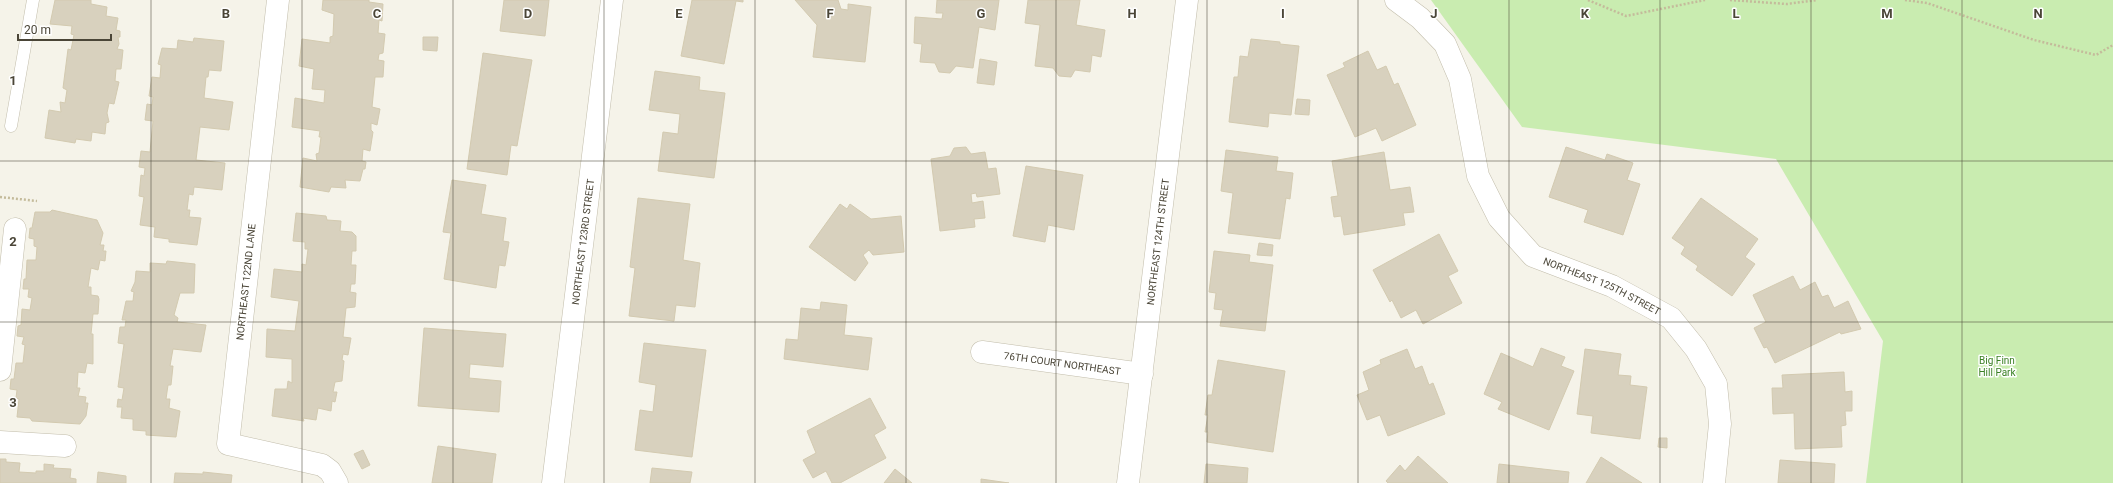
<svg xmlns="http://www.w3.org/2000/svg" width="2113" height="483" font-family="Roboto,sans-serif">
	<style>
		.green { fill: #c9ecb0 }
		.building { fill: #d8d1be; stroke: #d3cab0 }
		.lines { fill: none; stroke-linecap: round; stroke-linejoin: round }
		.lane-casing { stroke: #c2bdab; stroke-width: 13 }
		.street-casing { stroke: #c2bdab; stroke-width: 23 }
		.path { stroke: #c4bb9b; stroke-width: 2.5; stroke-dasharray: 2 2; stroke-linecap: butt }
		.lane { stroke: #fff; stroke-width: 12 }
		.street { stroke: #fff; stroke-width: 22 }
		.grid { fill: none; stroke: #4a4537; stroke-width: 1; stroke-opacity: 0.55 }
		.labels { text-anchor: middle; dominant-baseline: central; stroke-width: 3; stroke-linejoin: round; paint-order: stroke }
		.street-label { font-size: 10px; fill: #4a4537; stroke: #fff }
		.park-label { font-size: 10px; fill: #3b8025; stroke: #fff }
		.grid-label { font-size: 13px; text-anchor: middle; font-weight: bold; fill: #4a4537; stroke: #fff; stroke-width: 3; stroke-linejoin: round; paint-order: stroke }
	</style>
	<rect width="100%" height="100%" fill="#f5f3e9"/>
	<path class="green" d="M 1431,0 L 2113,0 L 2113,483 L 1866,483 L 1883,341 L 1776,159 L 1522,127 Z"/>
	<path class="building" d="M 55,0 L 91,0 L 91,4 L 107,7 L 106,16 L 118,18 L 116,30 L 120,31 L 120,37 L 118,37 L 119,44 L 117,49 L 123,50 L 121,69 L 116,69 L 115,81 L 119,82 L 114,104 L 109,103 L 107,113 L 109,122 L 106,123 L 105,134 L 92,132 L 91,141 L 76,139 L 75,143 L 45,138 L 49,110 L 61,112 L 60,102 L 65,103 L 67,90 L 63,88 L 68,49 L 71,50 L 74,35 L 71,34 L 72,26 L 50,24 Z
		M 323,0 L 369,0 L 369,2 L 383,4 L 382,21 L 379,20 L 378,33 L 385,34 L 383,53 L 379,54 L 378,60 L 384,61 L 383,77 L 375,77 L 372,107 L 380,109 L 377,125 L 371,123 L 371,130 L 373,132 L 370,151 L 363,149 L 362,161 L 366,162 L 365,169 L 363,169 L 360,181 L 345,180 L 346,188 L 331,187 L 329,192 L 300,187 L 303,158 L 317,161 L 316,154 L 319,153 L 321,137 L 319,137 L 320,131 L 292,127 L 295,98 L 324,103 L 325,90 L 312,89 L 314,69 L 299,66 L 302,39 L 330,43 L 330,37 L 333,36 L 334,14 L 322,10 Z
		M 504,0 L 549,0 L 545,36 L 500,31 Z
		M 692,0 L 743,0 L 743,2 L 736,1 L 724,64 L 681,56 Z
		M 795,0 L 838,0 L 841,9 L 848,10 L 848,4 L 871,7 L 865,62 L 813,57 L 817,25 Z
		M 937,0 L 999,0 L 995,30 L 979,27 L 973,68 L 956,66 L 950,73 L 939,72 L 935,63 L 920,62 L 922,44 L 914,43 L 915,17 L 942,19 L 943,13 L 936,13 Z
		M 1028,0 L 1080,0 L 1076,25 L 1105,30 L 1101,57 L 1092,55 L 1090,72 L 1075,70 L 1071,77 L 1059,76 L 1053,68 L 1035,66 L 1040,25 L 1025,23 Z
		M 423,37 L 438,37 L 437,51 L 423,50 Z
		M 194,38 L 224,41 L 221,71 L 209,70 L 208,77 L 206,77 L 204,98 L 233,102 L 229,130 L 200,127 L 196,160 L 225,163 L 222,190 L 194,187 L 193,195 L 189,194 L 187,210 L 190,210 L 189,217 L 201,218 L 197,245 L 169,242 L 169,239 L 154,237 L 155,227 L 140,225 L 144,197 L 139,196 L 141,175 L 144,176 L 145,168 L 139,167 L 141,151 L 150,152 L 153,121 L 145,120 L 147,104 L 152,105 L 153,97 L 149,96 L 152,77 L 160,78 L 161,65 L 158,64 L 162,48 L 177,49 L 178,40 L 193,42 Z
		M 1251,39 L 1280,42 L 1280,44 L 1299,46 L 1291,115 L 1269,113 L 1268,127 L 1229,122 L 1234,77 L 1238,77 L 1240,56 L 1248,57 Z
		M 1368,51 L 1377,70 L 1386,66 L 1394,85 L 1398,83 L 1416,125 L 1382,141 L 1376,128 L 1355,137 L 1327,75 L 1345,67 L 1343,63 Z
		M 483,53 L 532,60 L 517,146 L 511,145 L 507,175 L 467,169 Z
		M 980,59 L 997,62 L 994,85 L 977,83 Z
		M 655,71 L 700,77 L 699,90 L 725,93 L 714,178 L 658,171 L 663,132 L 678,134 L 680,114 L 649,110 Z
		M 1297,99 L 1310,100 L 1309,115 L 1295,114 Z
		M 966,147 L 971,154 L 985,152 L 988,169 L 996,168 L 1000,194 L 977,197 L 976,193 L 971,194 L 972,203 L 983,201 L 985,218 L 974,219 L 975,227 L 940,231 L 931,159 L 950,156 L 954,148 Z
		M 1566,147 L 1605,160 L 1607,154 L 1633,163 L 1627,180 L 1640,184 L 1623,235 L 1584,222 L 1588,210 L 1549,197 Z
		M 1226,150 L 1278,157 L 1276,171 L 1293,173 L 1290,199 L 1286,198 L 1280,239 L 1228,233 L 1233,193 L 1221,191 Z
		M 1384,152 L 1390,190 L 1410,187 L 1414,212 L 1403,213 L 1405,225 L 1344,235 L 1341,216 L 1334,217 L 1331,197 L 1338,196 L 1332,161 Z
		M 1026,166 L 1083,175 L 1074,230 L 1048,225 L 1045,242 L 1013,236 Z
		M 452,180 L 486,185 L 481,214 L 506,218 L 503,241 L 509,242 L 505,266 L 499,265 L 496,288 L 444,279 L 451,233 L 443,232 Z
		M 638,198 L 690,204 L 683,260 L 700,263 L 695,307 L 676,305 L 674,321 L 629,316 L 635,268 L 630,267 Z
		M 1701,198 L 1758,239 L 1745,257 L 1755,264 L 1732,296 L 1696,270 L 1698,266 L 1681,254 L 1685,247 L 1672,238 Z
		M 840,204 L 847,209 L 850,204 L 871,219 L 901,216 L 904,252 L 873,255 L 869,250 L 863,255 L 868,263 L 855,281 L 809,247 Z
		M 52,210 L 97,220 L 103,233 L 100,245 L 104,245 L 103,251 L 106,251 L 105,261 L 100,260 L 98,270 L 91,268 L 88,287 L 91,287 L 91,295 L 98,296 L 99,299 L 98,314 L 93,314 L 91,334 L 93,334 L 93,364 L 87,363 L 85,373 L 78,372 L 77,388 L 80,388 L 78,396 L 86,397 L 85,403 L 88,403 L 86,416 L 80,424 L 32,421 L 30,418 L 17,417 L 19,399 L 16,398 L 17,390 L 10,389 L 11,379 L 14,379 L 16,363 L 23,363 L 25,345 L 22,344 L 24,337 L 17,336 L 18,326 L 21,325 L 22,309 L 30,310 L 32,298 L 28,297 L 29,289 L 23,289 L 24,279 L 26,279 L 27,260 L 36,260 L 37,247 L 34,246 L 34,239 L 29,238 L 30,228 L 32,228 L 35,212 L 50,212 Z
		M 296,213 L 326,216 L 327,220 L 341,221 L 340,231 L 352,232 L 356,236 L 356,251 L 352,251 L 351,265 L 356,265 L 355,284 L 351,284 L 350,292 L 356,293 L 355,307 L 346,308 L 343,337 L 351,338 L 348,355 L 343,354 L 342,360 L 344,361 L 342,381 L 335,382 L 333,392 L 337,392 L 335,402 L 332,401 L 331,411 L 318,408 L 316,420 L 303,418 L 304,421 L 272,416 L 275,389 L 287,389 L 288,381 L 292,383 L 292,359 L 266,357 L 267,329 L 295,331 L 299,301 L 271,297 L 274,269 L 302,272 L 302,264 L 306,265 L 308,249 L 305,249 L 305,242 L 293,241 Z
		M 1439,234 L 1458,271 L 1448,276 L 1462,303 L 1423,324 L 1416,310 L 1401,318 L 1392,300 L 1390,302 L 1373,270 Z
		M 1259,243 L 1273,245 L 1272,256 L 1257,255 Z
		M 1214,251 L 1250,255 L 1249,262 L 1273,265 L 1265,331 L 1220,326 L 1223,310 L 1214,309 L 1216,293 L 1209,292 Z
		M 167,261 L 195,264 L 194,293 L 180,293 L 174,315 L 178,318 L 177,322 L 206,325 L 201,352 L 173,349 L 170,366 L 173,366 L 171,385 L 168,385 L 166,399 L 170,399 L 169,408 L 180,411 L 176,437 L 146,435 L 146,431 L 133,430 L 133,419 L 121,418 L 122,407 L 117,407 L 118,399 L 122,400 L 124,388 L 118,387 L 124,344 L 118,343 L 120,327 L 125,327 L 126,320 L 122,320 L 126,301 L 133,301 L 134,292 L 131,291 L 135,282 L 136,271 L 150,272 L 150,263 L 166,264 Z
		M 1793,276 L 1800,290 L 1815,282 L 1822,297 L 1828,295 L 1834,308 L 1848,301 L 1861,329 L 1841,334 L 1840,332 L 1775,363 L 1767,347 L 1764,348 L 1754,328 L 1766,322 L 1753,295 Z
		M 821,302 L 847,305 L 844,335 L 872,338 L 868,370 L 784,359 L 786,339 L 798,340 L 801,308 L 820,310 Z
		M 424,328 L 506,334 L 503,367 L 470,364 L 469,378 L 501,381 L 499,412 L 418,406 Z
		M 644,343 L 706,350 L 692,457 L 635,450 L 640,410 L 653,412 L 656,385 L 639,382 Z
		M 1541,348 L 1565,357 L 1561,366 L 1574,371 L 1549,430 L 1498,409 L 1502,402 L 1484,394 L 1501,353 L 1533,367 Z
		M 1407,349 L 1415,369 L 1422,366 L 1429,385 L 1433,383 L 1445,414 L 1388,436 L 1380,415 L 1367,420 L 1357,395 L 1369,390 L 1363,372 L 1381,364 L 1380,360 Z
		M 1585,349 L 1621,354 L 1618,375 L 1631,376 L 1630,385 L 1647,387 L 1640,439 L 1591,433 L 1593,416 L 1577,414 Z
		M 1218,360 L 1285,371 L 1273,452 L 1207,442 L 1208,432 L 1205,432 L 1208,415 L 1205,415 L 1208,395 L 1212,395 Z
		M 1844,372 L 1845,392 L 1852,391 L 1852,411 L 1845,411 L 1846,425 L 1841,426 L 1842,447 L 1795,449 L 1794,413 L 1773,414 L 1772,388 L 1783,388 L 1782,375 Z
		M 870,398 L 886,428 L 874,435 L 886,458 L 840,483 L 832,483 L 826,471 L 813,478 L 803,460 L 816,453 L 807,431 Z
		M 1659,438 L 1667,438 L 1667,448 L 1658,447 Z
		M 438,446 L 496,454 L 492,483 L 432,483 Z
		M 363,450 L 370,465 L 362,469 L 354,454 Z
		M 1418,456 L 1448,483 L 1388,483 L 1386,481 L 1400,465 L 1405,471 Z
		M 1601,457 L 1642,483 L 1586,483 Z
		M 0,459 L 6,459 L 6,462 L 20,463 L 19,472 L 36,473 L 36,471 L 44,471 L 44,464 L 54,465 L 53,468 L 71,469 L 70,478 L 76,479 L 76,483 L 0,483 Z
		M 1780,460 L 1835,464 L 1834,483 L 1778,483 Z
		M 1206,464 L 1248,468 L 1247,483 L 1204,483 Z
		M 1499,464 L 1569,472 L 1568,483 L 1497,483 Z
		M 652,468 L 692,472 L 690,483 L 650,483 Z
		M 895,469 L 912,483 L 884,483 Z
		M 98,472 L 126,476 L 126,483 L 97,483 Z
		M 203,472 L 232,475 L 231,483 L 174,483 L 175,473 L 203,474 Z
		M 981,479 L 1009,483 L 981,483 Z"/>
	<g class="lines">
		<defs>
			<path id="lane" d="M 11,126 L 33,0"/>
			<g id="street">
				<path d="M 278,0 L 228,444 L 322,465 L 330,471 L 337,483"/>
				<path id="s1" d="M 1396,0 L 1420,18 L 1445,44 L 1460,79 L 1478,176 L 1499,218 L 1533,256 L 1612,286 L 1671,318 L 1696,349 L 1716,384 L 1720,424 L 1714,483"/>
				<path id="s2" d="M 982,352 L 1142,374"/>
				<path d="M 0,370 L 15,229"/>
				<path d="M 0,442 L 65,446"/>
				<path id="s3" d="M 553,483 L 612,0"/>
				<path id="s4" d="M 1128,483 L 1187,0"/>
			</g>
		</defs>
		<use href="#lane" class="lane-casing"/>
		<use href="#street" class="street-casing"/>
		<path class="path" d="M 1588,0 L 1626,16 L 1705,0
			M 1730,0 L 1787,4 L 1817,0
			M 1905,0 L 1927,3 L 2034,40 L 2096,55 L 2113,45
			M 0,197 L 37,201"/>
		<use href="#lane" class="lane"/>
		<use href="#street" class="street"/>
	</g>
	<path class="grid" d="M 151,0 L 151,483M 302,0 L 302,483M 453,0 L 453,483M 604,0 L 604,483M 755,0 L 755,483M 906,0 L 906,483M 1056,0 L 1056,483M 1207,0 L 1207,483M 1358,0 L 1358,483M 1509,0 L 1509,483M 1660,0 L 1660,483M 1811,0 L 1811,483M 1962,0 L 1962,483M 0,161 L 2113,161M 0,322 L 2113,322"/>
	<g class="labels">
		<g class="street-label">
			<text stroke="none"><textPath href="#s3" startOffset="243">NORTHEAST 123RD STREET</textPath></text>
			<text stroke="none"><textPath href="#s4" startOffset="243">NORTHEAST 124TH STREET</textPath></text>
			<text transform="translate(246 282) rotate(-84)">NORTHEAST 122ND LANE</text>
			<text stroke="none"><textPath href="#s1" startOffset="376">NORTHEAST 125TH STREET</textPath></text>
			<text stroke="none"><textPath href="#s2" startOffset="81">76TH COURT NORTHEAST</textPath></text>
		</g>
		<g class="park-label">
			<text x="1997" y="360">Big Finn<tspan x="1997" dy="12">Hill Park</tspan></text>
		</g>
	</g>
	<g class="grid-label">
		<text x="226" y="18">B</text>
		<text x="377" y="18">C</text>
		<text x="528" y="18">D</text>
		<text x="679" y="18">E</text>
		<text x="830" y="18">F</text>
		<text x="981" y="18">G</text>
		<text x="1132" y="18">H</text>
		<text x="1283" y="18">I</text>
		<text x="1434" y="18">J</text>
		<text x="1585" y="18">K</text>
		<text x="1736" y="18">L</text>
		<text x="1887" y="18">M</text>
		<text x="2038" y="18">N</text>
		<text x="13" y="85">1</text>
		<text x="13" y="246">2</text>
		<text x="13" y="407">3</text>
	</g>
	<path d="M18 34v6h93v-6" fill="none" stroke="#4a4537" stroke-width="2"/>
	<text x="24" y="34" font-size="12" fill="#4a4537" stroke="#ffffff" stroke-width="3" paint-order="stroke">20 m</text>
</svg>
